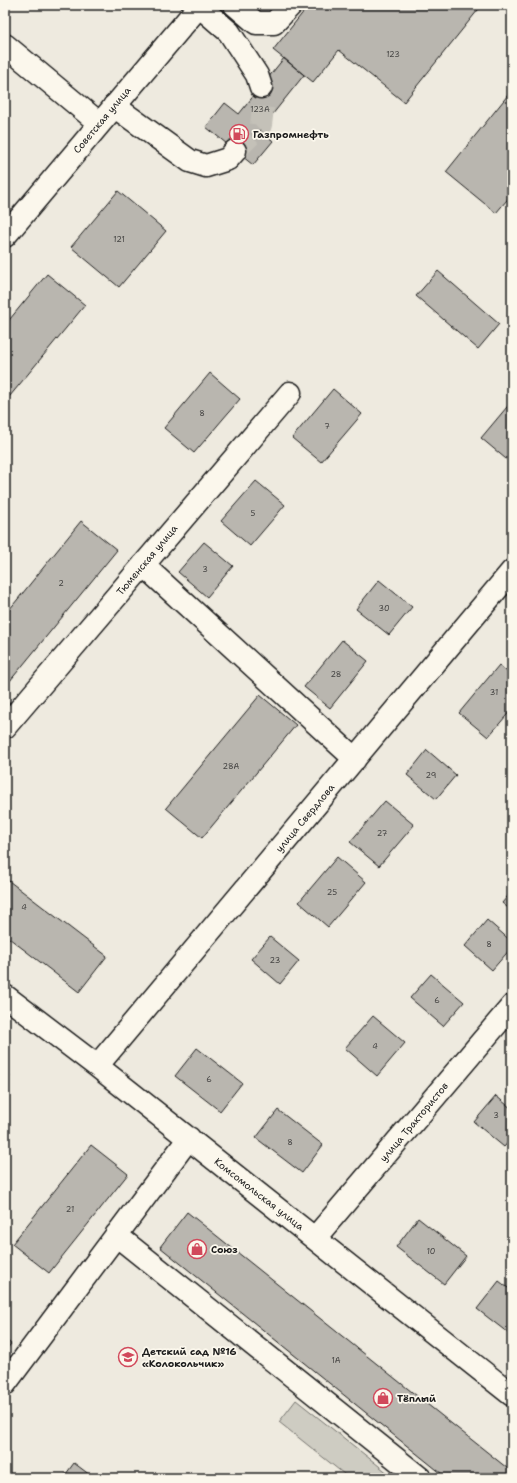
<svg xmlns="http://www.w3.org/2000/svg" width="517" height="1483" font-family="'Shantell Sans',sans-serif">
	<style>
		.green { fill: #ceccc2; stroke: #75746f }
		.building { fill: #b9b6af; stroke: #1c1c1c }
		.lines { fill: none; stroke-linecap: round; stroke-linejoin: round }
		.minor-tunnel { stroke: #c4c1b8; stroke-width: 22; stroke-dasharray: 22 11; stroke-linecap: butt }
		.minor-casing { stroke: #1c1c1c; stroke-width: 25 }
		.major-casing { stroke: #1c1c1c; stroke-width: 25 }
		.minor { stroke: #fbf7ec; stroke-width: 22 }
		.major { stroke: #fbf7ec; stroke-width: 22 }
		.labels { text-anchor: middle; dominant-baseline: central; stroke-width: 3.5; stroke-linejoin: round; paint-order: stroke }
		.number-label { font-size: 8px; fill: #434241 }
		.street-label { font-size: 10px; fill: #1c1c1c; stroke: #fbf7ec }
		.poi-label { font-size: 10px; font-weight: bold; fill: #1c1c1c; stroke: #fbf7ec; text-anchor: start }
	</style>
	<rect width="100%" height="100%" fill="#eeeadf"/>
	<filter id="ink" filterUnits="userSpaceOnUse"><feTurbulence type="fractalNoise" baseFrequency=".025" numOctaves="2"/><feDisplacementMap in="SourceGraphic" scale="8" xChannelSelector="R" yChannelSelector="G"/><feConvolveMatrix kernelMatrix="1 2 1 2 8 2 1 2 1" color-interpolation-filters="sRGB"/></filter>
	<g filter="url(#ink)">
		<path class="green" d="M 296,1400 L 394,1478 L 349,1478 L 279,1422 Z"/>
		<path class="building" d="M 309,5 L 482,5 L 404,102 L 339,50 L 313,82 L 273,50 Z
			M 284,58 L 304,75 L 260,130 L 273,141 L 253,165 L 206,127 L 225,103 L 239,114 Z
			M 512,90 L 512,194 L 496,213 L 446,172 Z
			M 118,191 L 166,231 L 119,287 L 71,247 Z
			M 438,271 L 499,324 L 478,349 L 416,296 Z
			M 47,274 L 85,305 L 5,402 L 5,325 Z
			M 210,373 L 240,399 L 194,453 L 164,428 Z
			M 333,389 L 362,414 L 321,462 L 292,438 Z
			M 512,401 L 512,464 L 481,438 Z
			M 256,481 L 285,505 L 250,546 L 221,521 Z
			M 81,521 L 117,550 L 5,687 L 5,615 Z
			M 204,542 L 233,566 L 207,597 L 178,572 Z
			M 379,580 L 412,607 L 389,635 L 356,609 Z
			M 342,640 L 368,661 L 330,708 L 304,687 Z
			M 499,665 L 512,676 L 512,709 L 488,737 L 459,713 Z
			M 260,695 L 296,725 L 202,838 L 166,808 Z
			M 427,750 L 456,775 L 436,799 L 407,775 Z
			M 385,801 L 414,825 L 379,866 L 350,842 Z
			M 337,857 L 366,882 L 328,927 L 299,902 Z
			M 5,878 L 107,956 L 79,992 L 5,935 Z
			M 512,891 L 512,911 L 502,903 Z
			M 487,920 L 512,942 L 512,947 L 492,970 L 465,946 Z
			M 270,937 L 299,961 L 280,984 L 251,959 Z
			M 431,974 L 464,1002 L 443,1026 L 410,998 Z
			M 373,1016 L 405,1043 L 377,1076 L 345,1048 Z
			M 197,1048 L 242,1083 L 220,1111 L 175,1076 Z
			M 5,1073 L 10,1076 L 5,1083 Z
			M 496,1096 L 512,1109 L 512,1138 L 504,1147 L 474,1122 Z
			M 278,1110 L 323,1145 L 302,1173 L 256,1138 Z
			M 91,1145 L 128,1174 L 49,1273 L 12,1244 Z
			M 187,1212 L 512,1472 L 512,1478 L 447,1478 L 160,1247 Z
			M 418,1218 L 466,1256 L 444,1284 L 396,1247 Z
			M 499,1281 L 512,1291 L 512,1336 L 477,1309 Z
			M 5,1339 L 11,1344 L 5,1351 Z
			M 74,1463 L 94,1478 L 63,1478 Z"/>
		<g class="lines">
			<path class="minor-tunnel" d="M 235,151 L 261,125 L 264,99 L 261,87"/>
			<defs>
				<path id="minor" d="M 235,5 L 256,23 L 274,23 L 291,5
					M 199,6 L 229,32 L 257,75 L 261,87
					M 5,45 L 99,123
					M 114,106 L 190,161 L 206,166 L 228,159 L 235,151
					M 143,565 L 355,759
					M 5,727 L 290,393
					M 5,996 L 97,1066 L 512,1395
					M 97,1066 L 512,571
					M 116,1235 L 420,1478
					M 315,1238 L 512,1006
					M 5,1384 L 189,1138"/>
				<path id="major" d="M 5,236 L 200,5"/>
			</defs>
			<use href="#minor" class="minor-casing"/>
			<use href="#major" class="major-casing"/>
			<use href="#minor" class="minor"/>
			<use href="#major" class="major"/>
		</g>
	</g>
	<defs>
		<symbol id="fuel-ring" viewBox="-11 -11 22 22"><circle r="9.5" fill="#fbf7ec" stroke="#d1495b" stroke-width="1.5"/><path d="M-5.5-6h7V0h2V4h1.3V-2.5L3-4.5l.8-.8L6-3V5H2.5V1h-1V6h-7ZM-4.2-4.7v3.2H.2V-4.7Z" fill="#d1495b"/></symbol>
		<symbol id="shop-ring" viewBox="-11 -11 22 22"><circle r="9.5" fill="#fbf7ec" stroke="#d1495b" stroke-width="1.5"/><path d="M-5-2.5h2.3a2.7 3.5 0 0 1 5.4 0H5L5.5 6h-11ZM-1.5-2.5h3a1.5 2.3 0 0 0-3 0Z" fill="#d1495b"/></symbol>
		<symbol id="school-ring" viewBox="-11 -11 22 22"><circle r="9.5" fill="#fbf7ec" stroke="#d1495b" stroke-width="1.5"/><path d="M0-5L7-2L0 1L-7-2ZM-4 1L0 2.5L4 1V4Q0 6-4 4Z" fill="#d1495b"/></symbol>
	</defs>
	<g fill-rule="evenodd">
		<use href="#fuel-ring" x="228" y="123" width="22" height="22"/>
		<use href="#shop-ring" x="186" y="1238" width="22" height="22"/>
		<use href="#school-ring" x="117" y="1346" width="22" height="22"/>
		<use href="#shop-ring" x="372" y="1387" width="22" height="22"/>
	</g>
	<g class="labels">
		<g class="number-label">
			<text x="393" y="54">123</text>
			<text x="260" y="109">123А</text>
			<text x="119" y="239">121</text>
			<text x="202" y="413">8</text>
			<text x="327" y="426">7</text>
			<text x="253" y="513">5</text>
			<text x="205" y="569">3</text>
			<text x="61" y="583">2</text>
			<text x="384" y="608">30</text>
			<text x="336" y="674">28</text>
			<text x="494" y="692">31</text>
			<text x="231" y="766">28А</text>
			<text x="431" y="775">29</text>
			<text x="382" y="833">27</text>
			<text x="332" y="892">25</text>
			<text x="24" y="907">4</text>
			<text x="489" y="944">8</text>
			<text x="275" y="960">23</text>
			<text x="437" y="1000">6</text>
			<text x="375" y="1046">4</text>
			<text x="209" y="1079">6</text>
			<text x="496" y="1115">3</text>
			<text x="290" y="1142">8</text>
			<text x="70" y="1209">21</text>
			<text x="431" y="1251">10</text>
			<text x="336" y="1360">1А</text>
		</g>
		<g class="street-label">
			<text transform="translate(102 120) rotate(-50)">Советская улица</text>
			<text transform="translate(147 560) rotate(-50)">Тюменская улица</text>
			<text transform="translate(305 818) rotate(-50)">улица Свердлова</text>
			<text transform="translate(414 1122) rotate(-50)">улица Трактористов</text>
			<text transform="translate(259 1194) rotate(38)">Комсомольская улица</text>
		</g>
		<g class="poi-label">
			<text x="253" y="134">Газпромнефть</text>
			<text x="211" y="1249">Союз</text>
			<text x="142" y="1351">Детский сад №16<tspan x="142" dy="12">«Колокольчик»</tspan></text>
			<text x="397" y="1398">Тёплый</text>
		</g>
	</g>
	<rect width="517" height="1483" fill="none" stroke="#fbf7ec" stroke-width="20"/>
	<rect x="10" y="10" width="497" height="1463" fill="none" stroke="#1c1c1c" stroke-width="1.5" filter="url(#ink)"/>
</svg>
